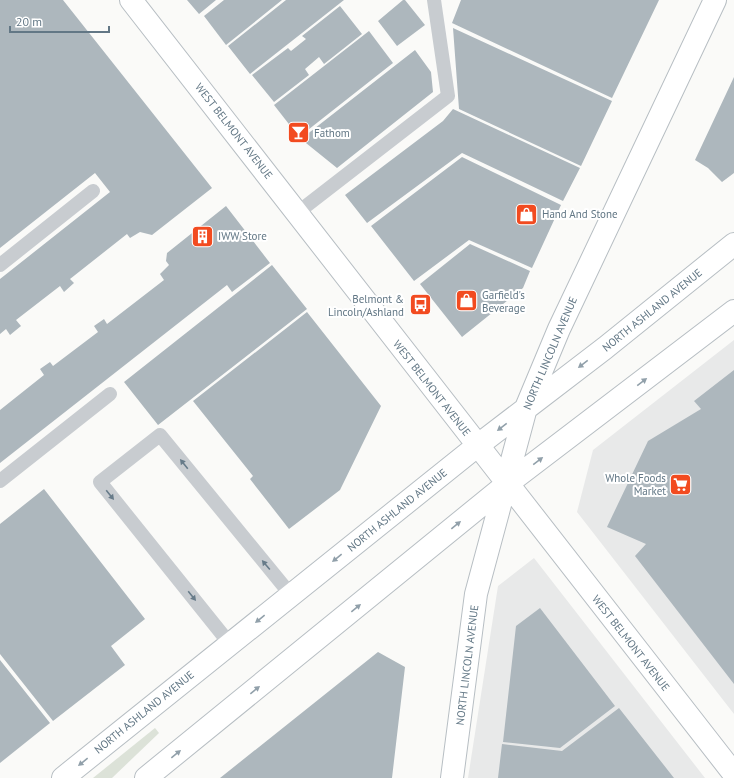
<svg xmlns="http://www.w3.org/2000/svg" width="734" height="778" font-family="'PT Sans',sans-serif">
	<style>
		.built { fill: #e8e9e9 }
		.green { fill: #dce2d8 }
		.building { fill: #adb7bd }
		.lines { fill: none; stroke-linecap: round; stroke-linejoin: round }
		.secondary-casing { stroke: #b7bec3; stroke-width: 24 }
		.service { stroke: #c8ccd0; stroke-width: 14 }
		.secondary { stroke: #fff; stroke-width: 22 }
		.oneway { fill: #91a0aa }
		.oneway2 { fill: #677b89 }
		.labels { text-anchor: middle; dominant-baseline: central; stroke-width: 4; stroke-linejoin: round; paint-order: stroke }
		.street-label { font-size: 11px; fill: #627785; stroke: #fff }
		.poi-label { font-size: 11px; fill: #627785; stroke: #fff; text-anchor: start }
	</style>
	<rect width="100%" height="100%" fill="#fafaf8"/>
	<path class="built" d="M 734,340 L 734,714 L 577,512 L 593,450 Z
		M 534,558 L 705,778 L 468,778 L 498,586 Z"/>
	<path class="green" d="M 155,728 L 159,733 L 112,778 L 93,778 Z"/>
	<path class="building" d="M 0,0 L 63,0 L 212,188 L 152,235 L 140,232 L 130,238 L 127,234 L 70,279 L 74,283 L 64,292 L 60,286 L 16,320 L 21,326 L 10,335 L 6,329 L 0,334 L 0,279 L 110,192 L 95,173 L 0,248 Z
		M 187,0 L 216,0 L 199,14 Z
		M 224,0 L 282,0 L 226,45 L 204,16 Z
		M 286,0 L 344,0 L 250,74 L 228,46 Z
		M 403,0 L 405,0 L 425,25 L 397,46 L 378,21 Z
		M 461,0 L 659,0 L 612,98 L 452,23 Z
		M 340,6 L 362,34 L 324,64 L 319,57 L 305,69 L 309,75 L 274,102 L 252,75 L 288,48 L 291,51 L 306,39 L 302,36 Z
		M 453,28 L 612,101 L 581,166 L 459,109 Z
		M 369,31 L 393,63 L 299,137 L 274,105 Z
		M 415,50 L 431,72 L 433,92 L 337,168 L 301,139 Z
		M 734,77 L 734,173 L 722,182 L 708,168 L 695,160 Z
		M 453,109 L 580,168 L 563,201 L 462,153 L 367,223 L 345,195 L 443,121 Z
		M 462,157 L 561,205 L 532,268 L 469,240 L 414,281 L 371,226 Z
		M 226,206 L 270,263 L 232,292 L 227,285 L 0,463 L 0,410 L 44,375 L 40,369 L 50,362 L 53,366 L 98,332 L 94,326 L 104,319 L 107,324 L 164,280 L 160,274 L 169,265 L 166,261 L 167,253 Z
		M 470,244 L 530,271 L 523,288 L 462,337 L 420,284 Z
		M 272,265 L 307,309 L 158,425 L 124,382 Z
		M 307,312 L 381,406 L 340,490 L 289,529 L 250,479 L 253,476 L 193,401 Z
		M 734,370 L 734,684 L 635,556 L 646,544 L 607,527 L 648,441 L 701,409 L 694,401 Z
		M 44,489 L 145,619 L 111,646 L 125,665 L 53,721 L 0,654 L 0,524 Z
		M 540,608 L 615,706 L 560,748 L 503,742 L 516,626 Z
		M 378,652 L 405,667 L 392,778 L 220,778 Z
		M 0,660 L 50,723 L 0,763 Z
		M 619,708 L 674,778 L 498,778 L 502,744 L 562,751 Z"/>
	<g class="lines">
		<defs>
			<path id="secondary" d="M 131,0 L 734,774
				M 63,778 L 477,446 L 605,348 L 734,244
				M 146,778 L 507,484 L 734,311
				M 452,778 L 476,594 L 526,408 L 559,329 L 715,0"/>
		</defs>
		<use href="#secondary" class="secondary-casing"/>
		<path class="service" d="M 297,213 L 448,96 L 434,0
			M 0,265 L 93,191
			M 0,481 L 110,394
			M 230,644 L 100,482 L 160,435 L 291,595"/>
		<use href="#secondary" class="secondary"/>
	</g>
	<defs><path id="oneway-solid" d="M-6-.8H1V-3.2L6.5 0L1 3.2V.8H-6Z"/></defs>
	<g class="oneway">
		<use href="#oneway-solid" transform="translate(583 364) rotate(142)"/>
		<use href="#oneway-solid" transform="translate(642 382) rotate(-37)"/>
		<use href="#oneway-solid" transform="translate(502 427) rotate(142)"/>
		<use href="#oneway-solid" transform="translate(538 461) rotate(-37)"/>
		<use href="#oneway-solid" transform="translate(456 525) rotate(-39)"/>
		<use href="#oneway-solid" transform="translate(337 558) rotate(141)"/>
		<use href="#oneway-solid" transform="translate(356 608) rotate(-39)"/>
		<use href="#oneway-solid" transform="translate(260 619) rotate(141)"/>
		<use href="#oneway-solid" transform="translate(255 690) rotate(-39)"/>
		<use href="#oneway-solid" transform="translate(176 754) rotate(-39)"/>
		<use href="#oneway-solid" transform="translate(83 762) rotate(141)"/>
	</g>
	<g class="oneway2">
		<use href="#oneway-solid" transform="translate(184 464) rotate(-129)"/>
		<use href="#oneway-solid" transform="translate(110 495) rotate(51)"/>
		<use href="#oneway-solid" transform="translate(266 565) rotate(-130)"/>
		<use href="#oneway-solid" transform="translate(192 596) rotate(51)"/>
	</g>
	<defs>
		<symbol id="bar-square" viewBox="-11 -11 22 22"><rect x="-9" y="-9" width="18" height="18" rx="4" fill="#f24b20" stroke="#fff"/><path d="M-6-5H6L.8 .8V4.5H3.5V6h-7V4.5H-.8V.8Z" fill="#fff"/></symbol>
		<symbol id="shop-square" viewBox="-11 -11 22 22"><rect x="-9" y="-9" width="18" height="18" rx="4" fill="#f24b20" stroke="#fff"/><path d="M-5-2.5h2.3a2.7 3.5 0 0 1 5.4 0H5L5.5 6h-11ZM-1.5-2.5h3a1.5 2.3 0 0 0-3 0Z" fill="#fff"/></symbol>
		<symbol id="building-square" viewBox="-11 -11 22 22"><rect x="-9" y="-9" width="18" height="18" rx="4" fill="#f24b20" stroke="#fff"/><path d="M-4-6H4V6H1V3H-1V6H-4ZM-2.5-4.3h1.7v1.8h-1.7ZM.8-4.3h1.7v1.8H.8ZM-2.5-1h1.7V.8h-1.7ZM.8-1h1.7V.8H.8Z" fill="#fff"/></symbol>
		<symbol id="bus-square" viewBox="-11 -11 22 22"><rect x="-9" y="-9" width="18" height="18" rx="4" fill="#f24b20" stroke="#fff"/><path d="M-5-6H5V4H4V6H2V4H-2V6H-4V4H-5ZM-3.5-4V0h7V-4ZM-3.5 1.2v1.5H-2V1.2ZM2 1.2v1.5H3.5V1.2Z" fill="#fff"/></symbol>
		<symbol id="supermarket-square" viewBox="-11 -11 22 22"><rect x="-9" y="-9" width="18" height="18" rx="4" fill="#f24b20" stroke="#fff"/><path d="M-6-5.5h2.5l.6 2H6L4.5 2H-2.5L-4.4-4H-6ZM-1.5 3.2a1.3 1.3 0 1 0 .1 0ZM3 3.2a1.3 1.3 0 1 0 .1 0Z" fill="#fff"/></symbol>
	</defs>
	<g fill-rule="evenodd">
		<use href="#bar-square" x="286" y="120" width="25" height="25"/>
		<use href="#shop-square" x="514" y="202" width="25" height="25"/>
		<use href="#building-square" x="190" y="224" width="25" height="25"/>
		<use href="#shop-square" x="454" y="288" width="25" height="25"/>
		<use href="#bus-square" x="408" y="292" width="25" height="25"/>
		<use href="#supermarket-square" x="668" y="472" width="25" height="25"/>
	</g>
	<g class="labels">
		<g class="street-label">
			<text transform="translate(234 131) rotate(52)">WEST BELMONT AVENUE</text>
			<text transform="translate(652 310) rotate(-39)">NORTH ASHLAND AVENUE</text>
			<text transform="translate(550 353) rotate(-67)">NORTH LINCOLN AVENUE</text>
			<text transform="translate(432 388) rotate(52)">WEST BELMONT AVENUE</text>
			<text transform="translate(397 510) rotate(-39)">NORTH ASHLAND AVENUE</text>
			<text transform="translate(631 643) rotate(52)">WEST BELMONT AVENUE</text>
			<text transform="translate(467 665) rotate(-83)">NORTH LINCOLN AVENUE</text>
			<text transform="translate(144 712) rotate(-39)">NORTH ASHLAND AVENUE</text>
		</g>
		<g class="poi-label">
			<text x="314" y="133">Fathom</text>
			<text x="542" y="214">Hand And Stone</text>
			<text x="218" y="236">IWW Store</text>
			<text x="482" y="295">Garfield's<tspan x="482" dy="13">Beverage</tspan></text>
			<text x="404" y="299" text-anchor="end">Belmont &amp;<tspan x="404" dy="13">Lincoln/Ashland</tspan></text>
			<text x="666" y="478" text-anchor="end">Whole Foods<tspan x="666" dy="13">Market</tspan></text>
		</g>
	</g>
	<path d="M10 26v6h99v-6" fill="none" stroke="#627785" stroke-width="2"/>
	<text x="16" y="26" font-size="12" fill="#627785" stroke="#ffffff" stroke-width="3" paint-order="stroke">20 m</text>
</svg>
